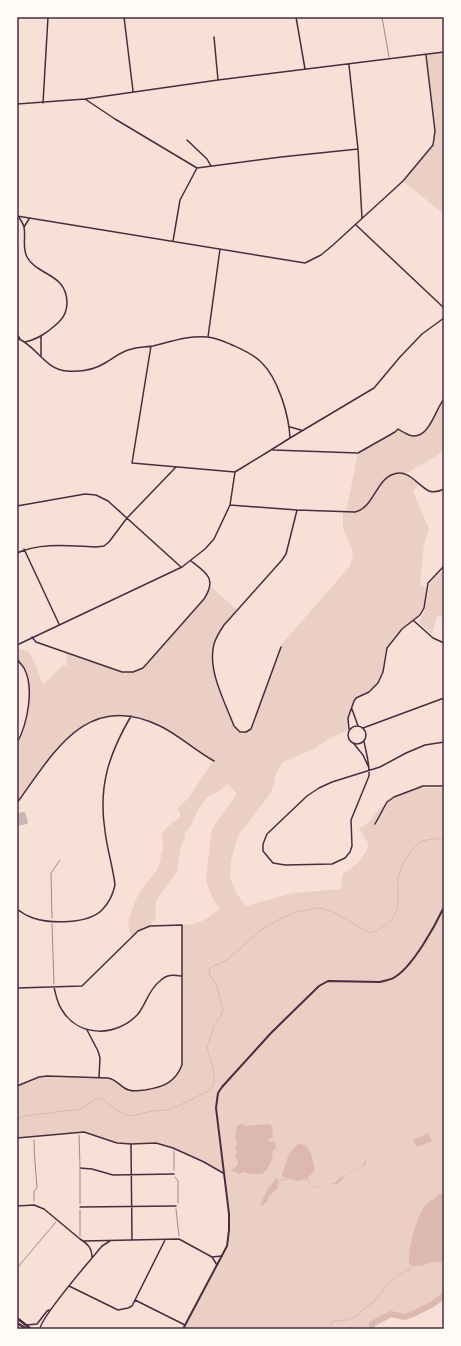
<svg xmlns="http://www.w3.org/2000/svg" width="461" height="1346" font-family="Roboto,sans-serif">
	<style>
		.green { fill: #ebcfc5 }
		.water { fill: #dcb8b0 }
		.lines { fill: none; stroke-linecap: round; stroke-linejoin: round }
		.stream { stroke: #dcb8b0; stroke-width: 1 }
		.river { stroke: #dcb8b0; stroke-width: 6 }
		.building { fill: #ccb4b1 }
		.path { stroke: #4a2c40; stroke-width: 0.5 }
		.service { stroke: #4a2c40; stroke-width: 0.5 }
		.minor { stroke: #4a2c40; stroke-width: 1.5 }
		.tertiary { stroke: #4a2c40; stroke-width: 2 }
		.primary { stroke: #4a2c40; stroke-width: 2.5 }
		.neatline { fill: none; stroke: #4a2c40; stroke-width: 1.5 }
	</style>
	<rect width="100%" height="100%" fill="#f7e1d7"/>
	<path class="green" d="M 444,52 L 444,214 L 403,181 L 433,145 L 435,131 L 426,55 Z
		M 444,399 L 444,449 L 438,455 L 405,474 L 419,483 L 413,492 L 429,529 L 424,544 L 420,584 L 427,588 C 426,597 425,608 420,615 C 416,621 409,624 403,628 C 397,632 391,640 388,647 C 383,658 386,672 379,682 C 372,691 365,692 357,698 C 349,704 348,721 349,729 L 322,743 L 312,750 L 283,762 L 276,773 L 274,784 L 270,794 L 238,836 L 231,860 L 230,877 L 236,893 L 246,906 L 293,893 L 341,889 L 343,874 C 357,865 362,860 369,845 L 359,828 L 367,824 L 388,799 L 418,788 L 444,788 L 444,1301 L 434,1303 L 405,1317 L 391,1314 L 372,1324 L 372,1329 L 183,1329 L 227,1246 L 229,1214 L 223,1173 L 204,1162 L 173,1148 L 156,1143 L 131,1144 L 117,1143 L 84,1132 L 17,1138 L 17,1086 L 39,1077 L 47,1076 L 108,1078 C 118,1080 121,1088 129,1090 C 138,1093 161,1088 169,1082 C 175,1078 179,1072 182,1065 L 182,925 C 201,924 207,919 220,908 L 214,901 L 208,887 L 206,878 L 212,829 L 237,794 L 228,784 L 216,793 L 207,797 L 197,811 L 193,822 L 184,835 L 185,838 L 181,845 L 177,872 L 157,899 L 155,906 L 156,920 L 152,922 L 150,926 L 138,931 L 131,938 L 128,922 L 136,899 L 147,882 L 158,869 L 163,848 L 162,834 L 167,827 L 180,817 L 180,811 L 177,809 L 190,796 L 213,761 C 194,751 179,735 160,726 C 87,690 54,752 17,803 L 17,743 L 26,723 L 29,697 L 27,676 L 25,669 L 17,659 L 17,650 L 22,649 L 29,652 L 37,668 L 43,685 L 63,665 L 67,665 L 66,653 L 122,672 L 133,672 L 143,668 L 204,599 L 210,586 L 237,610 C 230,618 223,625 218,635 C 203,664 224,699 234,726 L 240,732 L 246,732 L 252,729 L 281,647 L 280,646 L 350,566 L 353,552 L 343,528 L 343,512 L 346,512 L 358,453 L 395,432 L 398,429 C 401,431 405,433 409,435 C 429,442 435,409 444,399 Z
		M 444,568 L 444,617 L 437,616 L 432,634 L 419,623 L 425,609 L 430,583 Z"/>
	<path class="water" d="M 241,1124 L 245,1126 L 269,1124 L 272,1126 L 273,1137 L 268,1139 L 268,1141 L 275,1142 L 276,1148 L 271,1153 L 273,1158 L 268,1168 L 262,1174 L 250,1174 L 244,1172 L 239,1174 L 236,1172 L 230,1171 C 236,1167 242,1163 235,1157 L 237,1152 L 235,1148 L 237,1144 C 235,1138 235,1131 238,1125 Z
		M 428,1133 L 432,1141 L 417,1147 L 413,1140 Z
		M 299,1144 L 306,1145 L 311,1154 L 315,1169 L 312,1174 L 307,1178 L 311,1185 L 317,1187 L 327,1184 L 335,1183 L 339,1178 L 345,1176 C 353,1165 364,1173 366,1156 L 366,1164 C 362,1167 357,1169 352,1171 C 346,1174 342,1180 337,1184 C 334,1184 331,1184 328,1184 C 315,1187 316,1192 306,1179 L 298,1181 L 282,1176 C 286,1164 287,1151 299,1144 Z
		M 277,1178 L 279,1181 L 277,1189 L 270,1195 L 267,1202 L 261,1206 C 262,1197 270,1184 277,1178 Z
		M 440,1194 L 444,1195 L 444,1263 L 431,1262 L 424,1265 L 415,1266 L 409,1264 C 407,1251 417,1216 425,1206 C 430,1201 435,1198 440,1194 Z"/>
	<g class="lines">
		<path class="stream" d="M 17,1119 L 25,1116 L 81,1109 L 96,1099 L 102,1099 L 120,1112 L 131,1116 L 153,1111 L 166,1110 L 178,1106 L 208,1091 L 214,1084 L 214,1072 L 207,1047 L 215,1024 L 221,1016 L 223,1009 L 216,984 L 209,973 L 210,968 L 227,960 L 261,930 L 280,919 L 296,912 L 318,908 L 332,911 L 370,933 C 384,929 396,919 398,904 C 399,896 397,887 398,879 C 399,867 412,846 423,841 C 428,839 438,839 444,838
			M 279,1181 L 289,1178
			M 331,1329 L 332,1322 L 336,1320 L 343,1321 L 357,1316 L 362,1310 L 372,1303 L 386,1287 L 398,1275 L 411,1268 L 413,1265"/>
		<path class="river" d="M 372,1329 L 372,1324 L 391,1314 L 405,1317 L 415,1313 L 433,1304 L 444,1295"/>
	</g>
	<path class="building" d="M 22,812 L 25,812 L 28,822 L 27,824 L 17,826 L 17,814 Z"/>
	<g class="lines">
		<path class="path" d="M 52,918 L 51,873 L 60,860
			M 52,924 L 54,984
			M 79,1135 L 80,1166
			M 174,1151 L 174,1170
			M 175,1177 L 178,1181 L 178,1203
			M 34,1201 L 34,1191 L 37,1188 C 36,1172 34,1156 34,1140
			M 80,1204 L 80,1170
			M 176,1209 L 179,1236
			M 80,1236 L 80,1210
			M 17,1268 L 56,1222"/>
		<path class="service" d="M 382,17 L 389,57
			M 17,1326 L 21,1329"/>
		<path class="minor" d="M 124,17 L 133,91
			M 296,17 L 305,69
			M 214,37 L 218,80
			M 349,65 L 358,149 L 362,218
			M 85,99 L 115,119 L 197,168 L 281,157 L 358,149
			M 43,103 L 48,17
			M 17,104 L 85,99 L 218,80 L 444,52
			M 187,140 L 207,159 L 211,166
			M 17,216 L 305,263 L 321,255 L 333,245 L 403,181 L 433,145 L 435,131 L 426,55
			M 18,216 C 20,219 23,223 24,227 C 26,237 22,248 27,257 C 37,276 67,273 67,303 C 67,310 64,317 59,322 C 49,331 39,339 25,342
			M 356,225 L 444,308
			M 24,227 L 29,219
			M 173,241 L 180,200 L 197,168
			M 17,334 L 20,339
			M 208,337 L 220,249
			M 17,338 C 37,346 44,369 67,371 C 80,372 94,370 105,363 C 114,358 121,351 132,349 C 138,347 146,347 153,346 C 170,342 189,335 207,337 C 214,337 223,341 230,344 C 241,349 252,353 261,362 C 278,378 289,415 290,438
			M 151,346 L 132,463 L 235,472
			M 41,356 L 41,336
			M 290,427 L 301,430
			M 273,450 L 358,453 L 395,432 L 398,429 C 401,431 405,433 409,435 C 429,442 435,409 444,399
			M 235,472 L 271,450 L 290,438 L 374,388 L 400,357 L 422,334 L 444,318
			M 230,505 L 297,510 L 355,512 C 374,508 376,479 394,474 C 409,469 417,485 429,491 C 434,493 440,491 444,489
			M 17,506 L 85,494 L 96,495 L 108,501 L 181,567
			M 24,549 L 59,624
			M 17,553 C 42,542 70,546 96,547 L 104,546 L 109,542 L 127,518 L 176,467
			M 414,621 L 433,638 L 444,643
			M 32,637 L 36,642 L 122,672 L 133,672 L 143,668 L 204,599 C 217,579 207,573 191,561
			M 17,645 L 182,567 L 205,549 L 214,539 L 230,505 L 235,472
			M 281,647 L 251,729 L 246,732 L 240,732 L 234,726 C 225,702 207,670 214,644 C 216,637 220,631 224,625 L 282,560 L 286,554 L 297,510
			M 17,659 C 19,662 22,665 24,668 C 35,688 27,725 17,743
			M 352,709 L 358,726
			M348 735a9 9 0 1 1 18 0a9 9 0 1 1-18 0Z
			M 363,728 L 444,698
			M 349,729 L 348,718 L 354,701 L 356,698 L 369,692 L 378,683 L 383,672 L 387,648 L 402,629 L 420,615 L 424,608 L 428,583 L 444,566
			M 364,741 C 366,753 370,764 369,776 L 351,820 L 352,846 L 350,852 L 345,858 L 332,864 L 285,865 L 273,863 L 263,851 L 263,844 L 267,834 L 307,796 L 319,788 L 332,782 L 380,767 L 406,753 L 425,745 L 444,742
			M 354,744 L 363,755 L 369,768
			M 17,803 C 54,752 87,690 160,726 C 179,735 194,750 214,761
			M 375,824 L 387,802 L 394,797 L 423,786 L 444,786
			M 17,909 C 22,913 27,916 33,918 C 51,924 88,924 102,910 C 109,903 113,894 115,885 C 113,867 107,849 105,831 C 98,786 109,754 131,716
			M 54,987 C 56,995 57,1003 62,1010 C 79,1038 117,1037 138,1014 C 146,1004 149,989 160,981 C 167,974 173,975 182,976
			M 17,988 L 82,986 L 138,931 L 150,926 L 182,925 L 182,1065 C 175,1083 163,1087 145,1090 C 140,1090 134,1092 129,1090 C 121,1088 118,1080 108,1078 L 47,1076 L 39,1077 L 17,1086
			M 87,1030 L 98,1051 L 100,1058 L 99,1077
			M 17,1138 L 84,1132 L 117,1143 L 131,1144 L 156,1143 L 173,1148 L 204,1162 L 223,1173
			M 131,1144 L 132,1240
			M 80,1168 L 92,1169 L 113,1175 L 174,1174
			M 17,1206 L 34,1205 L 44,1209 L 80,1239 C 88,1244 92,1248 92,1258
			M 80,1207 L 176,1206
			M 83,1241 L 179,1239 L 212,1257 L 222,1256
			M 212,1257 L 217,1265
			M 69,1286 L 118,1310 L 128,1308 L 132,1306 L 165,1240
			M 135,1300 L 185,1325
			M 26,1325 L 37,1324 L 47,1311 L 49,1310
			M 40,1329 C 40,1318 92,1258 102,1246 L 110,1241"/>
		<path class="tertiary" d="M 183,1329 L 227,1246 L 229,1230 L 229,1214 L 216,1108 L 218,1093 L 222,1087 L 271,1033 L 319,986 L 328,981 L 380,982 C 386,980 391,980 395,977 C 413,966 435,926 444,907"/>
		<path class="primary" d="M 17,1318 L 31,1329
			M 17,1323 L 27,1329"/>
	</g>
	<rect width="461" height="1346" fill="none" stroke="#fffaf5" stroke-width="36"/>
	<rect x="18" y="18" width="425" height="1310" class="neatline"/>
</svg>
